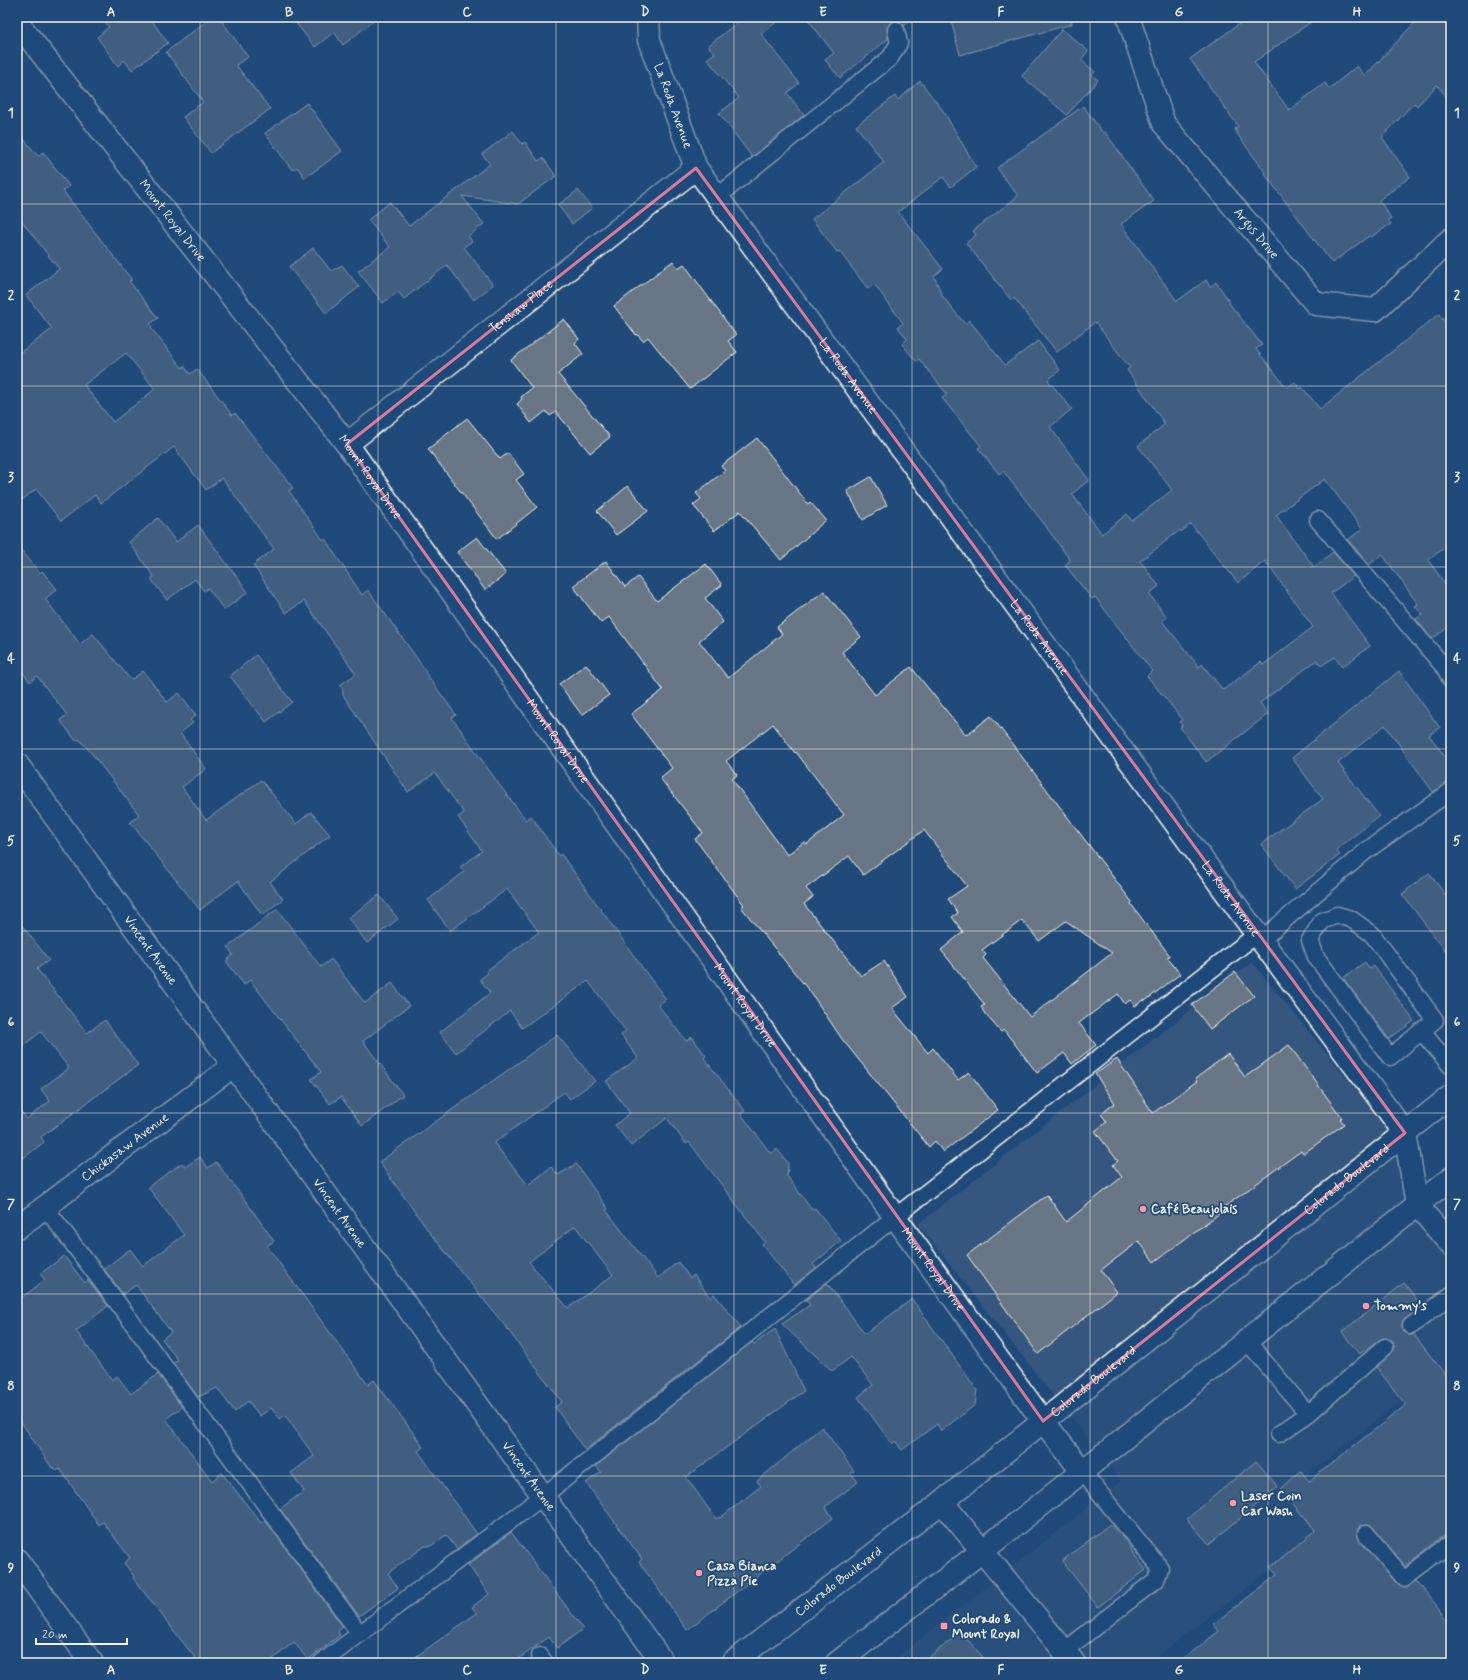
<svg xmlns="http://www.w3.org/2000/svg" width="1468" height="1680" font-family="Mynerve,sans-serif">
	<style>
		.built { fill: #35577e }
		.building { fill: #677686; stroke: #f4f1e8; fill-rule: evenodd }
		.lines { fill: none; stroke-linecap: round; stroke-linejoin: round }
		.service-casing { stroke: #f4f1e8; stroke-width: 19 }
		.minor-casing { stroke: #f4f1e8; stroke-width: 25 }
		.tertiary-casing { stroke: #f4f1e8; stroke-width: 25 }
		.primary-casing { stroke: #f4f1e8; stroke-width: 25 }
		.service { stroke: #1f4a7a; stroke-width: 16 }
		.minor { stroke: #1f4a7a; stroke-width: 22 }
		.tertiary { stroke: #1f4a7a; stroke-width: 22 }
		.primary { stroke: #1f4a7a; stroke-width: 22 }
		.marked { fill: none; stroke: #d87a9a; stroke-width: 3; stroke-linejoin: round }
		.grid { fill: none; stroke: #f4f1e8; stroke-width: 1; stroke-opacity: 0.55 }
		.poi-dot { fill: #ff9aa2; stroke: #1f4a7a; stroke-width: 1.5 }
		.labels { text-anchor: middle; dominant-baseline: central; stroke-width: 3.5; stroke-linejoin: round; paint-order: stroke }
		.street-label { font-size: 13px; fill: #f4f1e8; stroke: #1f4a7a }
		.poi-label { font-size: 13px; font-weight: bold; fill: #f4f1e8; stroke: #1f4a7a; text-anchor: start }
		.neatline { fill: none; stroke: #f4f1e8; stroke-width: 1.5 }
		.grid-label { font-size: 13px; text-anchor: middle; font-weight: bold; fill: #f4f1e8 }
	</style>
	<rect width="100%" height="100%" fill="#1f4a7a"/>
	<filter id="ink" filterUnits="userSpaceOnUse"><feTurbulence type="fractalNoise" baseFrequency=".025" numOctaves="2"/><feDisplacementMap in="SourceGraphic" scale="8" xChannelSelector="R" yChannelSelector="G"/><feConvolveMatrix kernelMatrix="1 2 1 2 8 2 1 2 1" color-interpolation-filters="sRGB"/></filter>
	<g filter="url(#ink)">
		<path class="built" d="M 1252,962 L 1451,1206 L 1451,1362 L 1310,1473 L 1337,1518 L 1149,1663 L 890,1663 L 1121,1481 L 918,1224 Z"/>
		<path class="building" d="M 101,17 L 149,17 L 168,43 L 132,70 L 124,60 L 118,66 L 97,37 L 109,27 Z
			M 212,17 L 219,17 L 248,57 L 236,65 L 270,109 L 211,153 L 183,117 L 203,102 L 166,52 Z
			M 291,17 L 378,17 L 343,45 L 334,32 L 315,47 Z
			M 744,17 L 783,17 L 761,34 L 799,83 L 787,93 L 804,115 L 752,157 L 719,113 L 739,98 L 707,59 L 715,53 L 708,46 Z
			M 806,17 L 916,17 L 904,26 L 898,21 L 890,23 L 887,28 L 888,39 L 840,78 L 825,60 L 834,53 Z
			M 950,17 L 1071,17 L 1072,24 L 960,55 Z
			M 1249,17 L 1318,17 L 1254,62 L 1289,110 L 1325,83 L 1329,89 L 1357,66 L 1365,76 L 1420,17 L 1451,17 L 1451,102 L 1437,85 L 1417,106 L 1414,103 L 1382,137 L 1410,177 L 1379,200 L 1391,218 L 1388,220 L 1391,224 L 1371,237 L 1369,236 L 1332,263 L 1264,173 L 1265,172 L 1238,135 L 1235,129 L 1238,126 L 1190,59 Z
			M 1062,29 L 1088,51 L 1081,60 L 1095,72 L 1092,75 L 1098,80 L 1067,115 L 1022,76 Z
			M 920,81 L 944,112 L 976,167 L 951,187 L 943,177 L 898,212 L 943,269 L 934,276 L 943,297 L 965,324 L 969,320 L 1005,365 L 1038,341 L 1060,370 L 1048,380 L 1072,409 L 1050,427 L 1089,480 L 1072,494 L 1102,534 L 1127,514 L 1132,521 L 1172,490 L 1138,446 L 1165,424 L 1127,370 L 1130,368 L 1095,322 L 1057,352 L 1014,298 L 1011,300 L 966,243 L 976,235 L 973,231 L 1018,196 L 997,168 L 1083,106 L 1103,133 L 1105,132 L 1154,201 L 1121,224 L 1177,301 L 1206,280 L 1210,287 L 1216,282 L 1230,302 L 1229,303 L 1262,345 L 1256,349 L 1287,388 L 1295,382 L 1300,389 L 1302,387 L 1320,409 L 1439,314 L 1451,331 L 1451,543 L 1428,560 L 1451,592 L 1451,625 L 1432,639 L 1416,619 L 1423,615 L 1415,606 L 1418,604 L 1382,554 L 1369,565 L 1348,540 L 1362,529 L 1325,479 L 1276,515 L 1314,567 L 1333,552 L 1354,576 L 1331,593 L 1370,646 L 1342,667 L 1335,657 L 1321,666 L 1317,660 L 1260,703 L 1268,714 L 1206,762 L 1180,727 L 1182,726 L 1180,722 L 1183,720 L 1147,676 L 1152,671 L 1095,597 L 1092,599 L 1065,565 L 1070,560 L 1042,521 L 1003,471 L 999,474 L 978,448 L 981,446 L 942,398 L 947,394 L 919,359 L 916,361 L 902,344 L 907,339 L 898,327 L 903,323 L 874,284 L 868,289 L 839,251 L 837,252 L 812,219 L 884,162 L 856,126 L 895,96 L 898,100 ZM 1191,524 L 1238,583 L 1265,561 L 1313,627 L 1263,665 L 1261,662 L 1223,690 L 1202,664 L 1199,667 L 1162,621 L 1167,617 L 1149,594 L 1159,586 L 1140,561 L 1180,530 L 1181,532 Z
			M 307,103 L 342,151 L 305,178 L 297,167 L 292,170 L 265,133 Z
			M 17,131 L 38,156 L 43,152 L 69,186 L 63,191 L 132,280 L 129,281 L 158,318 L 150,324 L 152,327 L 151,328 L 182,368 L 184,366 L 190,374 L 197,369 L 232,415 L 235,413 L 293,488 L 289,491 L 323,540 L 325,539 L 362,595 L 368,590 L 426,671 L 425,672 L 456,715 L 452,718 L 498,783 L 526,820 L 531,816 L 559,856 L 561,854 L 649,977 L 666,999 L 658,1005 L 686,1041 L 692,1037 L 706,1056 L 704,1058 L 745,1111 L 741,1114 L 771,1154 L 777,1149 L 788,1163 L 787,1176 L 812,1210 L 815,1208 L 841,1241 L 813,1264 L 816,1268 L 794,1285 L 762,1244 L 765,1242 L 689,1142 L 686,1144 L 667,1118 L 631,1146 L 615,1125 L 630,1113 L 606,1081 L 638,1058 L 621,1035 L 626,1031 L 588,981 L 522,1028 L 510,1011 L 456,1053 L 440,1032 L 490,993 L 480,979 L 488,973 L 486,971 L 539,932 L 507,889 L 450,931 L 428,900 L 464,872 L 460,867 L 482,851 L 458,817 L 464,813 L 435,773 L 408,792 L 343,695 L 343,689 L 340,685 L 356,674 L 304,601 L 286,613 L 253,565 L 274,549 L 222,478 L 206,490 L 174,447 L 101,503 L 95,495 L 61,521 L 36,489 L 17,504 L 17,355 L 52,329 L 26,295 L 59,269 L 17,215 ZM 126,353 L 155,389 L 113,422 L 84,385 Z
			M 513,131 L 522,144 L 525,142 L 538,161 L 543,158 L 556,176 L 518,204 L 462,196 L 484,224 L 468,236 L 472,241 L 464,247 L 493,285 L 474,300 L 447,265 L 404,299 L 398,292 L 383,303 L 358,271 L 390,247 L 368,220 L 390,202 L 409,226 L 490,164 L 482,154 Z
			M 578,190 L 592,208 L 572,224 L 558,205 Z
			M 313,248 L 331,271 L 342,265 L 359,287 L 326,313 L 289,267 Z
			M 673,261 L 678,268 L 684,264 L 736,335 L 728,341 L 737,352 L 690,389 L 648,337 L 643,341 L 637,334 L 636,335 L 614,306 Z
			M 564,319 L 579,339 L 575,343 L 583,354 L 558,374 L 610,437 L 590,453 L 556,412 L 550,416 L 546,411 L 531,423 L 517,404 L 522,399 L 521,397 L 532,388 L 511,360 Z
			M 467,418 L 500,459 L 508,453 L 524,474 L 516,480 L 537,507 L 497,539 L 428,449 Z
			M 757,438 L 808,504 L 810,502 L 826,520 L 781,560 L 740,511 L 714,531 L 693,505 L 701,499 L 696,493 L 725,471 L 721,466 Z
			M 871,477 L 887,505 L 863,520 L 847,491 Z
			M 628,486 L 648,511 L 616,535 L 597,511 Z
			M 158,518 L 176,542 L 198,525 L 248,592 L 224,610 L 208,588 L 204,591 L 195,579 L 167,600 L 151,579 L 154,577 L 129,542 Z
			M 477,537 L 506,574 L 485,590 L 457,552 Z
			M 17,545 L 40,573 L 42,571 L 57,589 L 45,599 L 80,644 L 93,634 L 131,680 L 143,671 L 167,702 L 179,693 L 196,715 L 190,720 L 193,723 L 180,733 L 206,769 L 182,787 L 206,820 L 261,780 L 296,824 L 311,812 L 330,835 L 270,882 L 283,899 L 262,915 L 238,881 L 200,910 L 130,822 L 139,815 L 93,755 L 79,739 L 76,741 L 60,720 L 67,715 L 37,676 L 30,682 L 17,665 Z
			M 606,561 L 625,587 L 638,577 L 657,601 L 706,564 L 722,585 L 705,598 L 723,622 L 699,641 L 728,678 L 782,634 L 777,627 L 824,591 L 861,637 L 842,652 L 875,695 L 911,667 L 966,735 L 991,716 L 1132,902 L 1131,904 L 1170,956 L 1167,957 L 1180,974 L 1145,1001 L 1144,1000 L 1135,1006 L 1130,1000 L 1125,1004 L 1118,994 L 1079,1023 L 1096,1045 L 1072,1064 L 1064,1053 L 1037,1073 L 1004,1030 L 1001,1032 L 985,1014 L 981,1007 L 985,1005 L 941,950 L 963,932 L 952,917 L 958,913 L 948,899 L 967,886 L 924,830 L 863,875 L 849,856 L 806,888 L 813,897 L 804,904 L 861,976 L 884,961 L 908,997 L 892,1008 L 928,1053 L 933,1048 L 958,1080 L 969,1072 L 998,1110 L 943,1152 L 935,1141 L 929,1147 L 842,1039 L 811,993 L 741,907 L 744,905 L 695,839 L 703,833 L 660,778 L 672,768 L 631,714 L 663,690 L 609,617 L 601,623 L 573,586 ZM 773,724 L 795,753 L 796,752 L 844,815 L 807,844 L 804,842 L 787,855 L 732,779 L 737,775 L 726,761 ZM 1022,920 L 1039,941 L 1066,921 L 1112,953 L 1030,1017 L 983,958 L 986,955 L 982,950 Z
			M 256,655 L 292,702 L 266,722 L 230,676 Z
			M 586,664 L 609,695 L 582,715 L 559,684 Z
			M 1399,671 L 1440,728 L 1429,735 L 1451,765 L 1451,781 L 1433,792 L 1385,725 L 1338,763 L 1379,816 L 1336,850 L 1340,855 L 1295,889 L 1261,844 L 1323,799 L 1292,758 Z
			M 1429,873 L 1451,902 L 1451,958 L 1402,894 Z
			M 379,895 L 398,919 L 367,943 L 348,918 Z
			M 277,909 L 321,967 L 331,959 L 365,1003 L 392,983 L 409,1006 L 363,1041 L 403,1095 L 362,1126 L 341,1097 L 330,1104 L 311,1079 L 321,1072 L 250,980 L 244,985 L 226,961 L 233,955 L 228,947 Z
			M 17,919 L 49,960 L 37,969 L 87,1033 L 105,1020 L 138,1065 L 41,1137 L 44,1142 L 17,1163 L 17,1107 L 27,1119 L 50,1101 L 41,1089 L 69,1068 L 41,1032 L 17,1050 Z
			M 1365,962 L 1370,969 L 1374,966 L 1414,1021 L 1389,1039 L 1343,978 Z
			M 1235,972 L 1254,996 L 1210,1029 L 1192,1005 Z
			M 557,1035 L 595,1081 L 570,1099 L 564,1092 L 494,1143 L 528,1185 L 551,1167 L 558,1175 L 576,1164 L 608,1209 L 606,1210 L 658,1278 L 678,1262 L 690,1278 L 694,1275 L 710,1298 L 714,1294 L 741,1327 L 585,1450 L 555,1407 L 562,1402 L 505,1326 L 430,1233 L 379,1162 ZM 575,1226 L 613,1275 L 568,1308 L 529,1262 Z
			M 1289,1045 L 1342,1118 L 1340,1119 L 1344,1124 L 1303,1154 L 1301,1151 L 1223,1208 L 1224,1210 L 1154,1262 L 1139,1241 L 1101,1270 L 1117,1292 L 1038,1354 L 967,1255 L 1047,1195 L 1066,1222 L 1122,1177 L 1113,1165 L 1118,1161 L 1095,1131 L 1107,1122 L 1101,1114 L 1115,1103 L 1095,1074 L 1117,1059 L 1153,1113 L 1197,1081 L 1195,1079 L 1228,1054 L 1245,1077 Z
			M 200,1157 L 208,1168 L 216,1162 L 242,1196 L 274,1241 L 267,1246 L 368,1385 L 374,1380 L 406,1423 L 423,1447 L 418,1451 L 477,1534 L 457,1549 L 446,1535 L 431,1546 L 425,1546 L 388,1573 L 398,1588 L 359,1616 L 280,1509 L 304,1491 L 291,1473 L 314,1456 L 285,1415 L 280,1419 L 271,1408 L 260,1416 L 248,1401 L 235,1412 L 217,1388 L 198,1397 L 173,1363 L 178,1360 L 162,1339 L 171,1332 L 136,1285 L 123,1294 L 104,1269 L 130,1249 L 143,1266 L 184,1235 L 148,1187 L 182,1163 L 185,1167 Z
			M 64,1256 L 85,1283 L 88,1280 L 108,1306 L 76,1331 L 112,1380 L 117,1376 L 131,1394 L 158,1374 L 182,1407 L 166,1419 L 212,1481 L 222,1473 L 261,1523 L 265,1520 L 343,1627 L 338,1631 L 340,1635 L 308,1660 L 294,1642 L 268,1663 L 199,1663 L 133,1578 L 134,1576 L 124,1563 L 130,1558 L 103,1522 L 99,1525 L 60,1469 L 57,1471 L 53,1467 L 52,1468 L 17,1416 L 17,1301 L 45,1280 L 40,1274 Z
			M 827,1283 L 865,1334 L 912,1299 L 977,1390 L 975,1405 L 941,1431 L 937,1424 L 902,1450 L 895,1441 L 892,1444 L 858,1397 L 873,1385 L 851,1357 L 832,1371 L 782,1324 L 810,1305 L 806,1300 Z
			M 1404,1283 L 1422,1306 L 1402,1322 L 1403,1331 L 1408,1335 L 1414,1335 L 1451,1382 L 1451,1534 L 1445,1535 L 1405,1566 L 1370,1524 L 1360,1525 L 1357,1534 L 1397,1585 L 1406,1588 L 1417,1581 L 1451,1624 L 1451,1663 L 1178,1663 L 1219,1631 L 1213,1624 L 1277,1575 L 1270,1567 L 1315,1531 L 1281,1489 L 1301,1471 L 1309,1481 L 1406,1405 L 1376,1367 L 1394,1350 L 1394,1346 L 1392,1340 L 1383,1338 L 1359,1354 L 1342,1332 Z
			M 775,1329 L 804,1391 L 686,1477 L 716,1519 L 719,1517 L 720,1518 L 761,1486 L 757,1481 L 822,1427 L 854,1471 L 851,1473 L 858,1482 L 825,1507 L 833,1518 L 687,1630 L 639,1562 L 642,1559 L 586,1483 L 601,1472 L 596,1466 L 752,1342 L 754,1344 Z
			M 1256,1461 L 1278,1487 L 1209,1544 L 1187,1519 Z
			M 1110,1524 L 1131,1547 L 1129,1548 L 1146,1570 L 1098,1607 L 1062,1561 Z
			M 511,1532 L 583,1629 L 557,1648 L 549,1637 L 513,1663 L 407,1663 L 477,1613 L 472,1607 L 489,1594 L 468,1565 Z
			M 961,1632 L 988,1663 L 922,1663 Z"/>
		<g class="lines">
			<defs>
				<path id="service" d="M 717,197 L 890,58 L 899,43 L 896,30
					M 1318,520 L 1445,668 L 1451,680
					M 1337,915 L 1351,919 L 1372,934 L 1435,1020 L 1390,1057 L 1316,957 L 1310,940 L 1322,921 Z
					M 1261,940 L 1366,851 L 1451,791
					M 1421,1031 L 1451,1066
					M 45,1207 L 117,1302 L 360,1634
					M 1411,1326 L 1451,1295
					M 1247,1341 L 1308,1414 L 1279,1434
					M 1308,1414 L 1385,1347
					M 1366,1533 L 1404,1579 L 1451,1543
					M 1064,1651 L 1156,1580 L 1160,1568 L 1082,1471
					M 540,1656 L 545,1663
					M 321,1663 L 542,1497 L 895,1217 L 1257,934"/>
				<g id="minor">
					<path id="s1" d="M 648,17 L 649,40 L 696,168 L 1261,940 L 1405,1133 L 1417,1205 L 1451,1245"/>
					<path id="s2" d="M 1128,17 L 1164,124 L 1316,304 L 1375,310 L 1451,239"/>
					<path id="s3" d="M 17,22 L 347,444 L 895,1217 L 1043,1421 L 1082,1471"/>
					<path id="s4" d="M 347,444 L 696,168"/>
					<path id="s5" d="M 17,764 L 663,1663"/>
					<path id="s6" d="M 17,1228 L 233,1066"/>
					<path d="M 942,1502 L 1074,1663"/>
				</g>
				<path id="tertiary" d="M 17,1560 L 92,1663"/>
				<g id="primary">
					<path id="s7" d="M 732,1663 L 942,1502 L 1451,1096"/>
					<path d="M 837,1663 L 981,1552 L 1451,1178"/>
				</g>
			</defs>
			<use href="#service" class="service-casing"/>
			<use href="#minor" class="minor-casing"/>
			<use href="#tertiary" class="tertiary-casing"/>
			<use href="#primary" class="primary-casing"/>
			<use href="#service" class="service"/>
			<use href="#minor" class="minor"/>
			<use href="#tertiary" class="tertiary"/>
			<use href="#primary" class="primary"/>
		</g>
	</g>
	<path d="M0 0H1468V1680H0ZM 696,168 L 1405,1133 L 1043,1421 L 347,444 Z" fill="#1f4a7a" fill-opacity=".55" fill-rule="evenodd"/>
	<path class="marked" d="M 696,168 L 1405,1133 L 1043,1421 L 347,444 Z"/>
	<path class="grid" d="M 200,17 L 200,1663M 378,17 L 378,1663M 556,17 L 556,1663M 734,17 L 734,1663M 912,17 L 912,1663M 1090,17 L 1090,1663M 1268,17 L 1268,1663M 17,204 L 1451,204M 17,386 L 1451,386M 17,567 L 1451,567M 17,749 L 1451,749M 17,931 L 1451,931M 17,1113 L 1451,1113M 17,1294 L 1451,1294M 17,1476 L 1451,1476"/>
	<g class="poi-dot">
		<circle cx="1143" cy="1209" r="4"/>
		<circle cx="1366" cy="1306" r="4"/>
		<circle cx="1233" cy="1503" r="4"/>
		<circle cx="699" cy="1573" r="4"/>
		<rect x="940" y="1622" width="8" height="8" rx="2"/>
	</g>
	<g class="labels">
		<g class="street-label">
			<text stroke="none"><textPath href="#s1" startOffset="93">La Roda Avenue</textPath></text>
			<text stroke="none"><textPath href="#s3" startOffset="252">Mount Royal Drive</textPath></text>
			<text stroke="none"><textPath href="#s2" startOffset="256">Argus Drive</textPath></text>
			<text stroke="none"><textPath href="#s4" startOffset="222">Tenshaw Place</textPath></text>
			<text stroke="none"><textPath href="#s1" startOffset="417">La Roda Avenue</textPath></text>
			<text stroke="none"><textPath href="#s3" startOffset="576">Mount Royal Drive</textPath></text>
			<text stroke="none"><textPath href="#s1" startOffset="741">La Roda Avenue</textPath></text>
			<text stroke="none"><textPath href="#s3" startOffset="900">Mount Royal Drive</textPath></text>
			<text stroke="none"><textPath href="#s1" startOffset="1065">La Roda Avenue</textPath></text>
			<text stroke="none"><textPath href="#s5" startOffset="229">Vincent Avenue</textPath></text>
			<text stroke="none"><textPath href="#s3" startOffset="1224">Mount Royal Drive</textPath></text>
			<text stroke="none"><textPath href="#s6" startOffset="135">Chickasaw Avenue</textPath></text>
			<text stroke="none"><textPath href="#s7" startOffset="782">Colorado Boulevard</textPath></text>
			<text stroke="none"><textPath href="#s5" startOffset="553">Vincent Avenue</textPath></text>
			<text stroke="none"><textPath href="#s3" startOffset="1548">Mount Royal Drive</textPath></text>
			<text stroke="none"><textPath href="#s7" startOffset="458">Colorado Boulevard</textPath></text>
			<text stroke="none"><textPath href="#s5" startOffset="877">Vincent Avenue</textPath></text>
			<text stroke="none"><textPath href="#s7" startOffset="134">Colorado Boulevard</textPath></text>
		</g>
		<g class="poi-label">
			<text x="1151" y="1209">Café Beaujolais</text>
			<text x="1374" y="1306">Tommy's</text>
			<text x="1241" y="1496">Laser Coin<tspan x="1241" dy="15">Car Wash</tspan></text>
			<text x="707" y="1566">Casa Bianca<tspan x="707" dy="15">Pizza Pie</tspan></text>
			<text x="952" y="1619">Colorado &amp;<tspan x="952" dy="15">Mount Royal</tspan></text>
		</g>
	</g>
	<rect width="1468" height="1680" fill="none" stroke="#1f4a7a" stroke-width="44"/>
	<path d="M36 1638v6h91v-6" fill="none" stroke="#f4f1e8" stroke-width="2"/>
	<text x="42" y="1638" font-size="12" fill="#f4f1e8" stroke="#1f4a7a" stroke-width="3" paint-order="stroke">20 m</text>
	<rect x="22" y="22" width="1424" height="1636" class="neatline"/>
	<g class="grid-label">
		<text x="111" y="16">A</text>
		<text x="289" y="16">B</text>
		<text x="467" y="16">C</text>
		<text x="645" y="16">D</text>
		<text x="823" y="16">E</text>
		<text x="1001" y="16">F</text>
		<text x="1179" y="16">G</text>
		<text x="1357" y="16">H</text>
		<text x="11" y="117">1</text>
		<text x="1457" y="117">1</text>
		<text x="11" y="299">2</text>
		<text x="1457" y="299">2</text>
		<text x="11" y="481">3</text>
		<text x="1457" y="481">3</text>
		<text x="11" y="663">4</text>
		<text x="1457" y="663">4</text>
		<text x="11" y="845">5</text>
		<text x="1457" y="845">5</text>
		<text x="11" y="1026">6</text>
		<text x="1457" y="1026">6</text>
		<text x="11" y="1208">7</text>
		<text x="1457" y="1208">7</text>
		<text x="11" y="1390">8</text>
		<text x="1457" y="1390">8</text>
		<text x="11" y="1572">9</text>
		<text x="1457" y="1572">9</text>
		<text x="111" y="1674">A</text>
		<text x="289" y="1674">B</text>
		<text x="467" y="1674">C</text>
		<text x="645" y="1674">D</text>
		<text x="823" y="1674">E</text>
		<text x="1001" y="1674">F</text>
		<text x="1179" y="1674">G</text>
		<text x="1357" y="1674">H</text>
	</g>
</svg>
